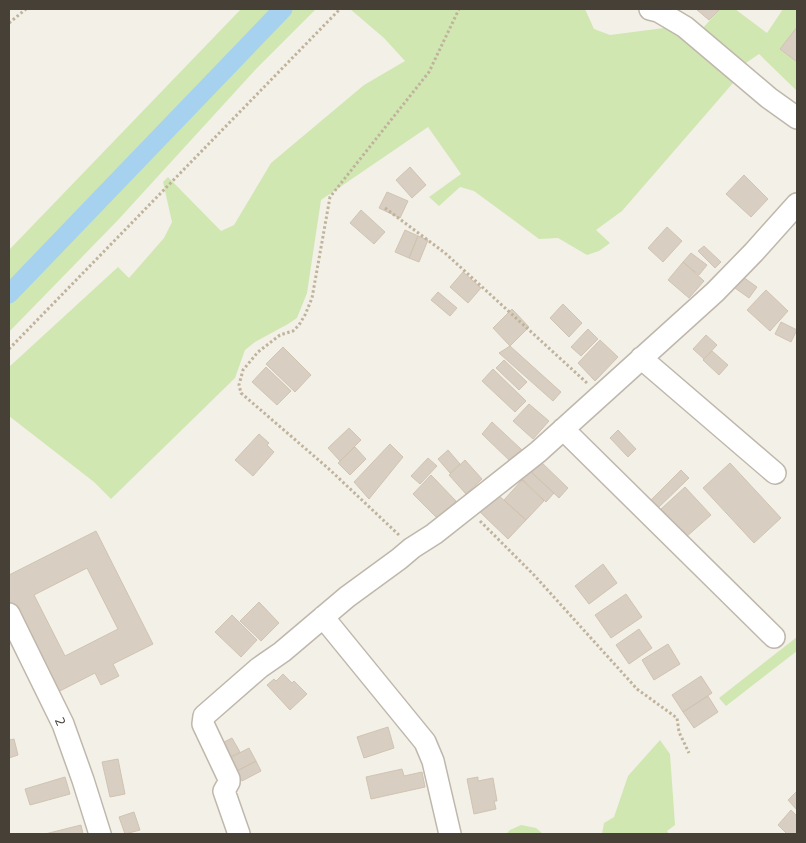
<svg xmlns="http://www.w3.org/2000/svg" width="806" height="843" font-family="'Titillium Web',sans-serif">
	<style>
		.green { fill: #d0e7b2 }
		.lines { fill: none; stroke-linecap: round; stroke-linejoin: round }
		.canal { stroke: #a6d2ef; stroke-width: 19 }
		.building { fill: #d8cec1; stroke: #d0c3b1; fill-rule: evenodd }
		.minor-casing { stroke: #bfb7ab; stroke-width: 24 }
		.path { stroke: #c0b39c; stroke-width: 3; stroke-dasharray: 2.5 2.5; stroke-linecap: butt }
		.minor { stroke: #fff; stroke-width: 21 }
		.labels { text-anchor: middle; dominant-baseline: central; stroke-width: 5; stroke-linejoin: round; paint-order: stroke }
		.street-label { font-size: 14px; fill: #474037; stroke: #fff }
	</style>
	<rect width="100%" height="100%" fill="#f3f0e8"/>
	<path class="green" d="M 241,9 L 316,9 L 256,69 L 118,220 L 9,332 L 9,250 Z
		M 350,9 L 585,9 L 594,29 L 610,35 L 664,28 L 674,33 L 701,53 L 733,83 L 622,211 L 596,230 L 610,243 L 599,251 L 587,255 L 558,238 L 539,239 L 474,191 L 460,187 L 439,206 L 429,197 L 461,174 L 428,127 L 321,200 L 307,293 L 297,318 L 288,324 L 255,342 L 245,350 L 235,378 L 111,499 L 94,482 L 9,416 L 9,367 L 118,267 L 129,278 L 164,238 L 172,222 L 163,182 L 168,177 L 221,231 L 234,225 L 271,163 L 364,85 L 405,61 L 384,38 Z
		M 720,9 L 735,9 L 767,33 L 783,9 L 797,9 L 797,27 L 780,49 L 797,62 L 797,91 L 759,54 L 743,65 L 702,29 Z
		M 797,637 L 797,651 L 726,706 L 719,698 Z
		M 660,740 L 670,754 L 675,825 L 667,831 L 669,834 L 602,834 L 604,823 L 614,817 L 628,776 Z
		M 521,825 L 536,828 L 543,834 L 506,834 L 510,830 Z"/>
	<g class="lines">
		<path class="canal" d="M 9,294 L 283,9"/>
	</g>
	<path class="building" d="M 696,9 L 720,9 L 709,20 Z
		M 797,27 L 797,62 L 780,49 Z
		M 410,167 L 426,185 L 412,198 L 396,180 Z
		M 744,175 L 768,199 L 751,217 L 726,194 Z
		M 387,192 L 408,201 L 400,218 L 379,208 Z
		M 361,210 L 385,232 L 374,244 L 350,223 Z
		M 667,227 L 682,241 L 663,262 L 648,248 Z
		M 405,230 L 418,236 L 409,258 L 395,252 Z
		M 418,236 L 428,240 L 419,262 L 409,258 Z
		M 704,246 L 721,262 L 715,268 L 698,251 Z
		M 691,253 L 707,265 L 699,275 L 683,262 Z
		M 683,262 L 704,281 L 689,298 L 668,280 Z
		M 463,272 L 481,288 L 468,303 L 450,287 Z
		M 743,277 L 757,287 L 749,298 L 735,288 Z
		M 766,290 L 788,311 L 770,331 L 747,310 Z
		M 438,292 L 457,308 L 450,316 L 431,300 Z
		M 563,304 L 582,323 L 569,337 L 550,318 Z
		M 512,309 L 529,327 L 510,346 L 493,328 Z
		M 781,322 L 797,330 L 791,342 L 775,334 Z
		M 588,329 L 598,339 L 581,356 L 571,347 Z
		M 706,335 L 717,345 L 704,359 L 693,349 Z
		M 600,340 L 618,357 L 595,381 L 578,363 Z
		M 510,346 L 561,392 L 553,401 L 499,353 Z
		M 283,347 L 311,375 L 295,392 L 266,364 Z
		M 712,351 L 728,365 L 719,375 L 703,360 Z
		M 504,360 L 527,382 L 519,390 L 496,368 Z
		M 266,367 L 291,391 L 277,405 L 252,382 Z
		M 493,369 L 526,401 L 515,412 L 482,381 Z
		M 529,404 L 549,421 L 533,439 L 513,421 Z
		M 492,422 L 522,450 L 511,462 L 482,434 Z
		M 349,428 L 361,440 L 340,461 L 328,448 Z
		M 618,430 L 636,449 L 628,457 L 610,438 Z
		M 259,434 L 269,443 L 267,445 L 274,452 L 253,476 L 235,460 Z
		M 390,444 L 403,457 L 369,499 L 354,482 Z
		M 355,447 L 366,459 L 350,475 L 338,463 Z
		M 448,450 L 460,464 L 450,473 L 438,459 Z
		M 428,458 L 437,466 L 420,484 L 411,476 Z
		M 465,460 L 482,479 L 466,494 L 449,475 Z
		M 539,460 L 568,488 L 559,498 L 529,470 Z
		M 730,463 L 781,518 L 754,543 L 703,488 Z
		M 529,470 L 554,493 L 546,502 L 521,478 Z
		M 681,470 L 689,478 L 657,509 L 650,501 Z
		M 431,475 L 456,501 L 438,519 L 413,494 Z
		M 522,480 L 544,501 L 526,520 L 504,500 Z
		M 685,487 L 711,515 L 686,537 L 661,509 Z
		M 497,494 L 526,520 L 508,539 L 480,512 Z
		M 96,531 L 153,644 L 113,664 L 119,676 L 101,685 L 95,673 L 54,694 L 9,605 L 9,575 ZM 87,568 L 118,629 L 65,656 L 34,595 Z
		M 603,564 L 617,583 L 589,604 L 575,586 Z
		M 626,594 L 642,617 L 611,638 L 595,615 Z
		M 259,602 L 279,623 L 261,641 L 240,621 Z
		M 232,615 L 257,640 L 241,657 L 215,632 Z
		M 639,629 L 652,648 L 629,664 L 616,645 Z
		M 668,644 L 680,664 L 654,680 L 642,660 Z
		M 283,674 L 292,683 L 294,681 L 307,694 L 290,710 L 267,685 L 274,679 L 276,681 Z
		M 701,676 L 712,693 L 683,712 L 672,695 Z
		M 708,696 L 718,712 L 694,728 L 683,712 Z
		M 388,727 L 394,748 L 364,758 L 357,737 Z
		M 232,738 L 240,752 L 230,757 L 222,743 Z
		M 14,739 L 18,755 L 9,758 L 9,740 Z
		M 249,748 L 256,761 L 237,771 L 230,758 Z
		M 118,759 L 125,794 L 110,797 L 102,762 Z
		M 256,761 L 261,771 L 242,781 L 237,771 Z
		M 402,769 L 404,776 L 422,772 L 425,787 L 371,799 L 366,777 Z
		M 65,777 L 70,794 L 30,805 L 25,789 Z
		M 478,777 L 478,781 L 493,778 L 497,801 L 494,801 L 496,809 L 474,814 L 467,779 Z
		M 797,791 L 797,810 L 788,800 Z
		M 791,810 L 797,816 L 797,834 L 787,834 L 778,825 Z
		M 134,812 L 140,830 L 125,834 L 119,817 Z
		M 81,825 L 83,834 L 45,834 Z"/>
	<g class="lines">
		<defs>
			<path id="minor" d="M 650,9 L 658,11 L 685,27 L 769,98 L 797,118
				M 641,358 L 775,473
				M 563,429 L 774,637
				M 9,614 L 63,724 L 83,780 L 100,834
				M 323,617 L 425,742 L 433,761 L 450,834
				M 239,834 L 224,791 L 229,782 L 229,779 L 203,724 L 204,716 L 259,668 L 282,652 L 347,597 L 399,559 L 412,548 L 434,534 L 538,452 L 715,292 L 754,252 L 797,204"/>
		</defs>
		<use href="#minor" class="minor-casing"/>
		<path class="path" d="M 9,23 L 26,9
			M 385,208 L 445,253 L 587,383
			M 9,349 L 340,9
			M 480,521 L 534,575 L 637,689 L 677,718 L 679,732 L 689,753
			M 399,535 L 329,469 L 241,393 L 239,385 L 243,370 L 258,352 L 280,335 L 293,331 L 299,325 L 305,315 L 312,298 L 330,197 L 429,72 L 459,9"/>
		<use href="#minor" class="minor"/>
	</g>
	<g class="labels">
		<g class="street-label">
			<text transform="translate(61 721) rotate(66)">2</text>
		</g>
	</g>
	<rect width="806" height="843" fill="none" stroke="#474037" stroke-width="20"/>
</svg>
